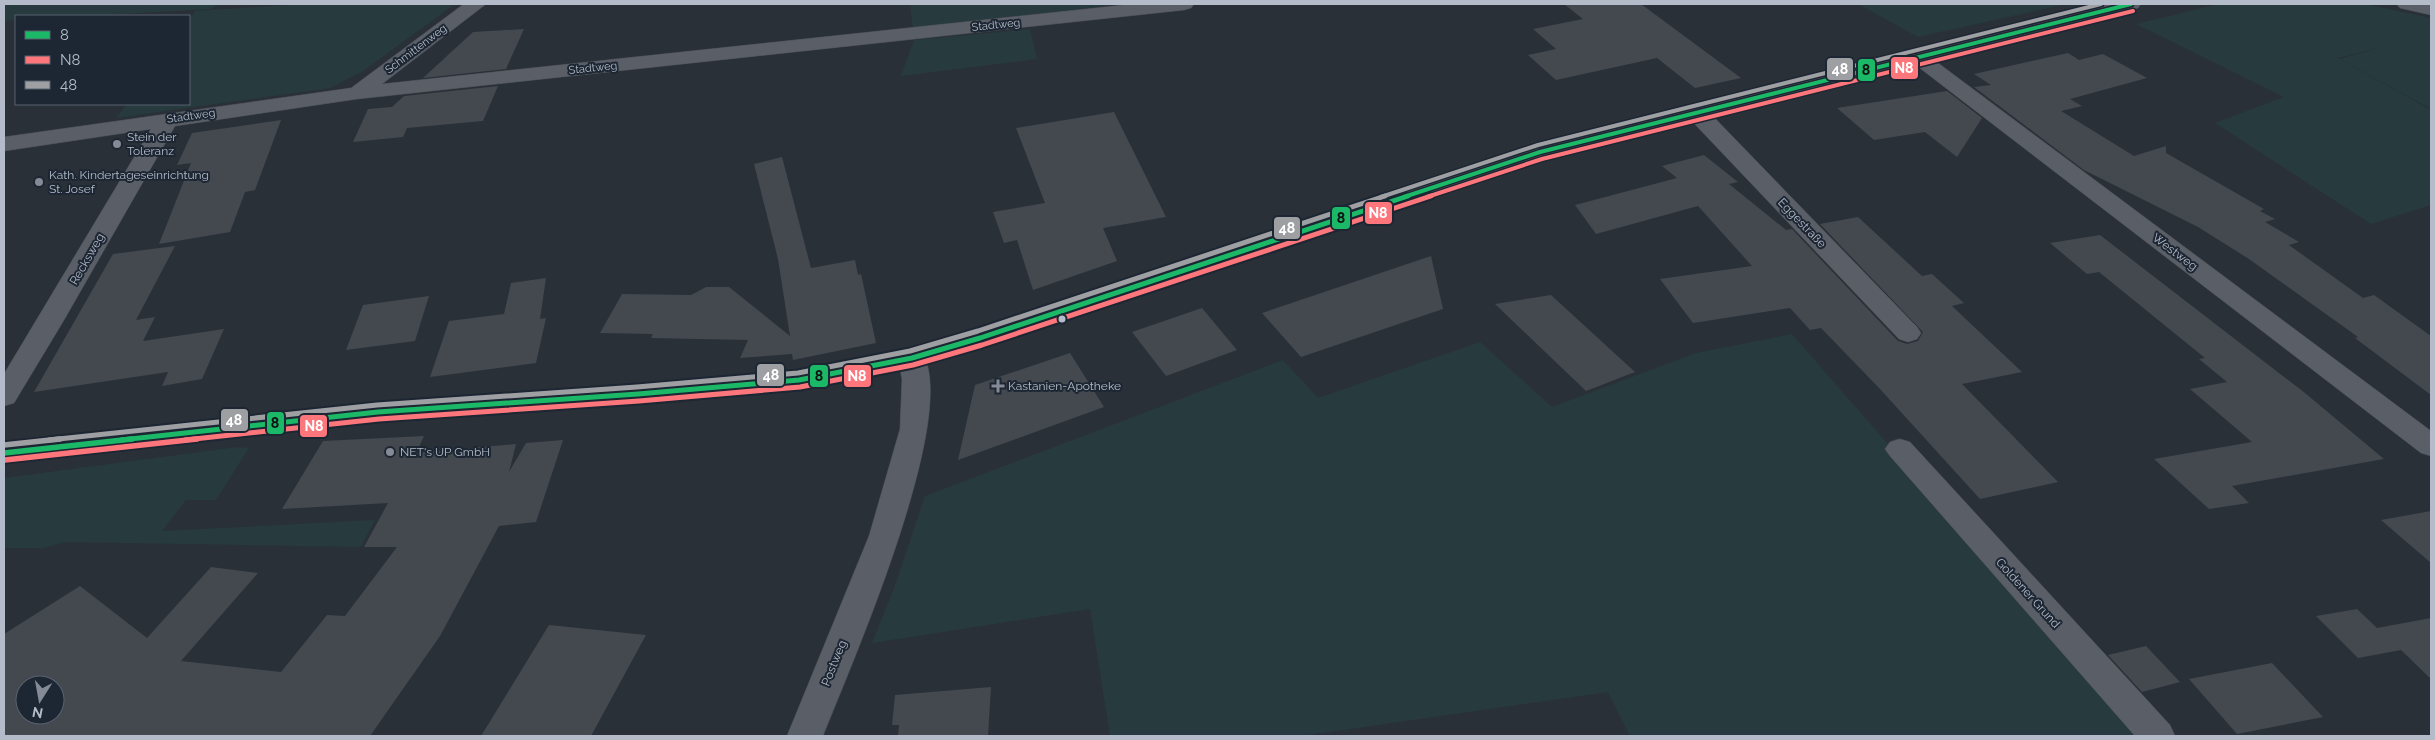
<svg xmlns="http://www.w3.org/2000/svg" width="2435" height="740" font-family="Raleway,sans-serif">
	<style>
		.green { fill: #273a3e }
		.building { fill: #444950; fill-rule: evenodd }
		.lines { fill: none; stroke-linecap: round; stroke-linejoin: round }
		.minor-casing { stroke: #484c53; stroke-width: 1 }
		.secondary-casing { stroke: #484c53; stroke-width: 1 }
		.minor { fill: #5a5e66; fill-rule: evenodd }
		.secondary { fill: #595d64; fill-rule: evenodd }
		.bus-1-far2-casing { stroke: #1d2633; stroke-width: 7 }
		.bus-1-far1-casing { stroke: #1d2633; stroke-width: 9 }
		.bus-1-casing { stroke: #1d2633; stroke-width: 9 }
		.bus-2-far2-casing { stroke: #1d2633; stroke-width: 7 }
		.bus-2-far1-casing { stroke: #1d2633; stroke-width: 9 }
		.bus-2-casing { stroke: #1d2633; stroke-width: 9 }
		.bus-3-far2-casing { stroke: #1d2633; stroke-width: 7 }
		.bus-3-far1-casing { stroke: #1d2633; stroke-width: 9 }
		.bus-3-casing { stroke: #1d2633; stroke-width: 9 }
		.bus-1-far2 { stroke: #1ab867; stroke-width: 4 }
		.bus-1-far1 { stroke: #1ab867; stroke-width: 5 }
		.bus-1 { stroke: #1ab867; stroke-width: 5.5 }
		.bus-2-far2 { stroke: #fd767b; stroke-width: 4 }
		.bus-2-far1 { stroke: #fd767b; stroke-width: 5 }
		.bus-2 { stroke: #fd767b; stroke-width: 5.5 }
		.bus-3-far2 { stroke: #9e9fa3; stroke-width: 4 }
		.bus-3-far1 { stroke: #9e9fa3; stroke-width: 5 }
		.bus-3 { stroke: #9e9fa3; stroke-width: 5.5 }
		.poi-dot { fill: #848b96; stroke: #1d2633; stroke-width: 2 }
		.bus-dot { fill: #b4bcc9; stroke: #1d2633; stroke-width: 2 }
		.labels { text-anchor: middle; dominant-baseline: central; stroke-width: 4; stroke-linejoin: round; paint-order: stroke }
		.far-street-label { font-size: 11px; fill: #b4bcc9; stroke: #1d2633 }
		.poi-label { font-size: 12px; fill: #b4bcc9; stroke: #1d2633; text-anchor: start }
		.street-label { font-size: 12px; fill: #b4bcc9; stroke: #1d2633 }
		.line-badge { stroke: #1d2633; stroke-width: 2 }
		.badge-label { font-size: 14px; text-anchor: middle; font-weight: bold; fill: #fff }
		.pale-badge-label { font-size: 14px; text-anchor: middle; font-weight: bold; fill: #111 }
	</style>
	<rect width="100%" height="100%" fill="#2a3038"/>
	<path class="green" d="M 4,4 L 218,4 L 211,9 L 87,16 L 16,16 L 16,20 L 4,21 Z
		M 304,4 L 455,4 L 363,71 L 330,88 L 116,118 L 127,104 L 189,104 L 189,20 L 195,11 Z
		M 910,4 L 1125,4 L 913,28 Z
		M 1858,4 L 2066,4 L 1918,37 Z
		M 2219,4 L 2364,4 L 2431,18 L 2431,109 L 2340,59 L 2381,47 L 2338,58 L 2431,110 L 2431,205 L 2371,224 L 2215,123 L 2284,97 L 2136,24 Z
		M 1030,29 L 1037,59 L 901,76 L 914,40 Z
		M 1792,334 L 2143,736 L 1630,736 L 1608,692 L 1301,736 L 1110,736 L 1090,609 L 872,643 L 894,588 L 925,496 L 1283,360 L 1318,398 L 1480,342 L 1552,407 L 1696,353 Z
		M 237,447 L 249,448 L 216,500 L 186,500 L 162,531 L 375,520 L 361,547 L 65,542 L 44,548 L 4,548 L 4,478 Z"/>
	<path class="building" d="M 1564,4 L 1641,4 L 1741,78 L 1695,88 L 1657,58 L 1556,80 L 1528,55 L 1556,49 L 1533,29 L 1583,19 Z
		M 524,29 L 506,69 L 423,78 L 473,32 Z
		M 2068,53 L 2079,60 L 2103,54 L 2147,78 L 2070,99 L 2082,106 L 2061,111 L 2134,156 L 2166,146 L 2166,153 L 2264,209 L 2260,211 L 2275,219 L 2265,222 L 2299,242 L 2289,245 L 2363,298 L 2374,295 L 2431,336 L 2431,395 L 2355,338 L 2358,337 L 2249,259 L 2198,227 L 2084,170 L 1974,87 L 1991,85 L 1974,74 Z
		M 498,86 L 483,121 L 407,128 L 403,137 L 353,142 L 368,109 L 392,107 L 404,96 Z
		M 1947,91 L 1982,118 L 1957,157 L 1925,132 L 1874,140 L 1837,108 Z
		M 1114,112 L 1166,217 L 1103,228 L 1117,261 L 1033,290 L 1017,240 L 1004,243 L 993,212 L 1045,203 L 1016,128 Z
		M 281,120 L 255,190 L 245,192 L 230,232 L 159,244 L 191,163 L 177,165 L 192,133 Z
		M 1704,155 L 1738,182 L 1729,184 L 1786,230 L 1792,229 L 1898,341 L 1907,344 L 1918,341 L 1923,332 L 1820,224 L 1858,217 L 1922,276 L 1932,274 L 1964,303 L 1952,306 L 2022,372 L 1962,384 L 2058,482 L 1980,499 L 1880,389 L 1821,328 L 1810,330 L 1790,308 L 1693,323 L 1660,279 L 1752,266 L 1698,206 L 1596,234 L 1575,205 L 1677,178 L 1662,166 Z
		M 782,157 L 811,268 L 855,260 L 858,275 L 861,274 L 876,343 L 793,360 L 792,354 L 740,358 L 748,340 L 651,338 L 653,334 L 600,333 L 622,294 L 691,295 L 706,287 L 729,287 L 790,336 L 778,259 L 754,164 Z
		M 2100,235 L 2305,393 L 2384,459 L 2232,486 L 2249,503 L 2209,509 L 2154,459 L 2252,442 L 2190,389 L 2227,382 L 2199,359 L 2205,358 L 2099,272 L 2087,274 L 2050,243 Z
		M 175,246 L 136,320 L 155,317 L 143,341 L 224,329 L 202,379 L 162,386 L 168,372 L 34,392 L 113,254 Z
		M 1431,256 L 1443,309 L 1301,357 L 1262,313 Z
		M 546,278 L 540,319 L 546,318 L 536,363 L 430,377 L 449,321 L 504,314 L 511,283 Z
		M 1551,295 L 1635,372 L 1586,391 L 1495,304 Z
		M 429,296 L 415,341 L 346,350 L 363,305 Z
		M 1202,308 L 1237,350 L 1166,376 L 1132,332 Z
		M 1070,353 L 1104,407 L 958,460 L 975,385 Z
		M 424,436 L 416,453 L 516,444 L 509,472 L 526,443 L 563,440 L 536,522 L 499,526 L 440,636 L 370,736 L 4,736 L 4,634 L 80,586 L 147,638 L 211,567 L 258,573 L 181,661 L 281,672 L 327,615 L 345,616 L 397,547 L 364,547 L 388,503 L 282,509 L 323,441 ZM 25,685 L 55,685 L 55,715 L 25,715 Z
		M 2431,511 L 2431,563 L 2381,520 Z
		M 2357,609 L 2377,628 L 2431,618 L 2431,679 L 2401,650 L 2358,658 L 2316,616 Z
		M 549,625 L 646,635 L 591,736 L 481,736 Z
		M 2146,646 L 2180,682 L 2142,692 L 2108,655 Z
		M 2272,663 L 2323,717 L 2237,734 L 2189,679 Z
		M 991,687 L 988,736 L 898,736 L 899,725 L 892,725 L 895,695 Z"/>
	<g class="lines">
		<defs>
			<path id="minor" d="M 464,4 L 486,4 L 382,84 L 1133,4 L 1194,4 L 1191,8 L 1184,10 L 357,99 L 175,126 L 64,320 L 14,403 L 4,406 L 4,374 L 151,129 L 4,151 L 4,137 L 351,88 Z
				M 2397,4 L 2431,4 L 2431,15 L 2400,8 Z
				M 1919,52 L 1926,54 L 2431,431 L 2431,456 L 2421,453 L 1912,62 L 1909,58 L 1912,54 Z
				M 1697,107 L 1705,108 L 1917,327 L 1921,333 L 1917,339 L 1908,342 L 1899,339 L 1689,118 L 1686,113 L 1689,108 Z
				M 912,349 L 922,352 C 961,415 851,665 823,736 L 787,736 L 869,536 L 900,429 L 902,379 L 898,358 L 902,352 Z
				M 1900,439 L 1910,442 L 2170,725 L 2175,736 L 2135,736 L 1890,456 L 1885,449 L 1890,442 Z"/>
			<path id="secondary" d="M 2109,4 L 2141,4 L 2138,8 L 1548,157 L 989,344 L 912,367 L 799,389 L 638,404 L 378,422 L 4,463 L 4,443 L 378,402 L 638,384 L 799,371 L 910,349 L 971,332 L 1532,147 Z"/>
		</defs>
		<use href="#minor" class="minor-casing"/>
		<use href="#secondary" class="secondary-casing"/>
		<use href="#minor" class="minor"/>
		<use href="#secondary" class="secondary"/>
		<defs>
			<path id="bus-1-far2" d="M 1404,197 L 1540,152 L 2131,4"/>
			<path id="bus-1-far1" d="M 121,440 L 378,412 L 638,394 L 799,380 L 912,358 L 980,338 L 1408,196"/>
			<path id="bus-1" d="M 4,453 L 132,439"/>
			<path id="bus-2-far2" d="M 1427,197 L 1542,159 L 2133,11"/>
			<path id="bus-2-far1" d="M 185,440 L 379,419 L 639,401 L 800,387 L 913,365 L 982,345 L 1431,196"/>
			<path id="bus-2" d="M 5,460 L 197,439"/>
			<path id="bus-3-far2" d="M 1381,197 L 1538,145 L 2101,4"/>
			<path id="bus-3-far1" d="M 49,440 L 377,405 L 637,387 L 798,373 L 910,351 L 978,331 L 1385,196"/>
			<path id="bus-3" d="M 4,445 L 60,439"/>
		</defs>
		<use href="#bus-1-far2" class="bus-1-far2-casing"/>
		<use href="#bus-1-far1" class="bus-1-far1-casing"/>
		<use href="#bus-1" class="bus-1-casing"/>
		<use href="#bus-2-far2" class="bus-2-far2-casing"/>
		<use href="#bus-2-far1" class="bus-2-far1-casing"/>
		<use href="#bus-2" class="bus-2-casing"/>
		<use href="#bus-3-far2" class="bus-3-far2-casing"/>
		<use href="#bus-3-far1" class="bus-3-far1-casing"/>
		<use href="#bus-3" class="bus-3-casing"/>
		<use href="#bus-1-far2" class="bus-1-far2"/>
		<use href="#bus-1-far1" class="bus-1-far1"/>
		<use href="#bus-1" class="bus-1"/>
		<use href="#bus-2-far2" class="bus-2-far2"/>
		<use href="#bus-2-far1" class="bus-2-far1"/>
		<use href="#bus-2" class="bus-2"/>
		<use href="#bus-3-far2" class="bus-3-far2"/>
		<use href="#bus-3-far1" class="bus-3-far1"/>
		<use href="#bus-3" class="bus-3"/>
	</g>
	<g class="poi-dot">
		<circle cx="117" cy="144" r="5"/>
		<circle cx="39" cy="182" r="5"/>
		<path d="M995.5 378.5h5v5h5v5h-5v5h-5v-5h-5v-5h5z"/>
		<circle cx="390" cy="452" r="5"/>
	</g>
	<circle class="bus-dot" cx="1062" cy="319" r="4.5"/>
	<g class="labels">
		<g class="far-street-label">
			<text transform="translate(996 25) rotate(-6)">Stadtweg</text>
			<text transform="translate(416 49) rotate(-37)">Schmittenweg</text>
			<text transform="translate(593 68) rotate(-6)">Stadtweg</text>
			<text transform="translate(191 116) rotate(-8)">Stadtweg</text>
		</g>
		<g class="poi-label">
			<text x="127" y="137">Stein der<tspan x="127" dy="14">Toleranz</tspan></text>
			<text x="49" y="175">Kath. Kindertageseinrichtung<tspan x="49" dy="14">St. Josef</tspan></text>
			<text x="1008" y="386">Kastanien-Apotheke</text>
			<text x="400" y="452">NET's UP GmbH</text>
		</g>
		<g class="street-label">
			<text transform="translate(1802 223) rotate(46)">Eggestraße</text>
			<text transform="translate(2175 252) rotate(37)">Westweg</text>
			<text transform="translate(87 259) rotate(-60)">Recksweg</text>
			<text transform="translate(2028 593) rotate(48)">Goldener Grund</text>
			<text transform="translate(834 663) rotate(-68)">Postweg</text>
		</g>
	</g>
	<g class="line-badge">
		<rect x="1890" y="56" width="29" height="24" rx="5" fill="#fd767b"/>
		<rect x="1826" y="57" width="28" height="24" rx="5" fill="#9e9fa3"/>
		<rect x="1857" y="58" width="19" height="24" rx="5" fill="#1ab867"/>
		<rect x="1364" y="201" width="29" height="24" rx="5" fill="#fd767b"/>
		<rect x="1331" y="206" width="20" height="24" rx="5" fill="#1ab867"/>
		<rect x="1273" y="216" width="28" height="24" rx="5" fill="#9e9fa3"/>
		<rect x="756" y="363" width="29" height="24" rx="5" fill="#9e9fa3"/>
		<rect x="843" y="364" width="29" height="24" rx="5" fill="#fd767b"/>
		<rect x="809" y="364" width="20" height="24" rx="5" fill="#1ab867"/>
		<rect x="220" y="408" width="29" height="24" rx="5" fill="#9e9fa3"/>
		<rect x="266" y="411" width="19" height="24" rx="5" fill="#1ab867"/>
		<rect x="299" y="414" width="29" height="24" rx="5" fill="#fd767b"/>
	</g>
	<g class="badge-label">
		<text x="1904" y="73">N8</text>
		<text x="1840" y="74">48</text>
		<text x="1378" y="218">N8</text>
		<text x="1287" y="233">48</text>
		<text x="771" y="380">48</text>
		<text x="857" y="381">N8</text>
		<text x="234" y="425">48</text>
		<text x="314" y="431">N8</text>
	</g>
	<g class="pale-badge-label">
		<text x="1866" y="75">8</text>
		<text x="1341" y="223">8</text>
		<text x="819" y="381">8</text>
		<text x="275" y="428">8</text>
	</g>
	<rect width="2435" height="740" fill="none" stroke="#b4bcc9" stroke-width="10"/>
	<rect x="15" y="15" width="175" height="90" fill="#1d2633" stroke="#59626f"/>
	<rect x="25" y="31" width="25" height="8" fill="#1ab867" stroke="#59626f"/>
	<text x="60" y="40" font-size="15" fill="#b4bcc9">8</text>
	<rect x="25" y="56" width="25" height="8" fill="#fd767b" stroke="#59626f"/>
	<text x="60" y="65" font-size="15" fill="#b4bcc9">N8</text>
	<rect x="25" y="81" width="25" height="8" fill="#9e9fa3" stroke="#59626f"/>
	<text x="60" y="90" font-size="15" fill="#b4bcc9">48</text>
	<g transform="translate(40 700) rotate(191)"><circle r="24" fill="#1d2633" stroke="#59626f"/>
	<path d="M0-4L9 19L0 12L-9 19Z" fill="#848b96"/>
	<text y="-8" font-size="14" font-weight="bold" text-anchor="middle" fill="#b4bcc9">N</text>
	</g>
</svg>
